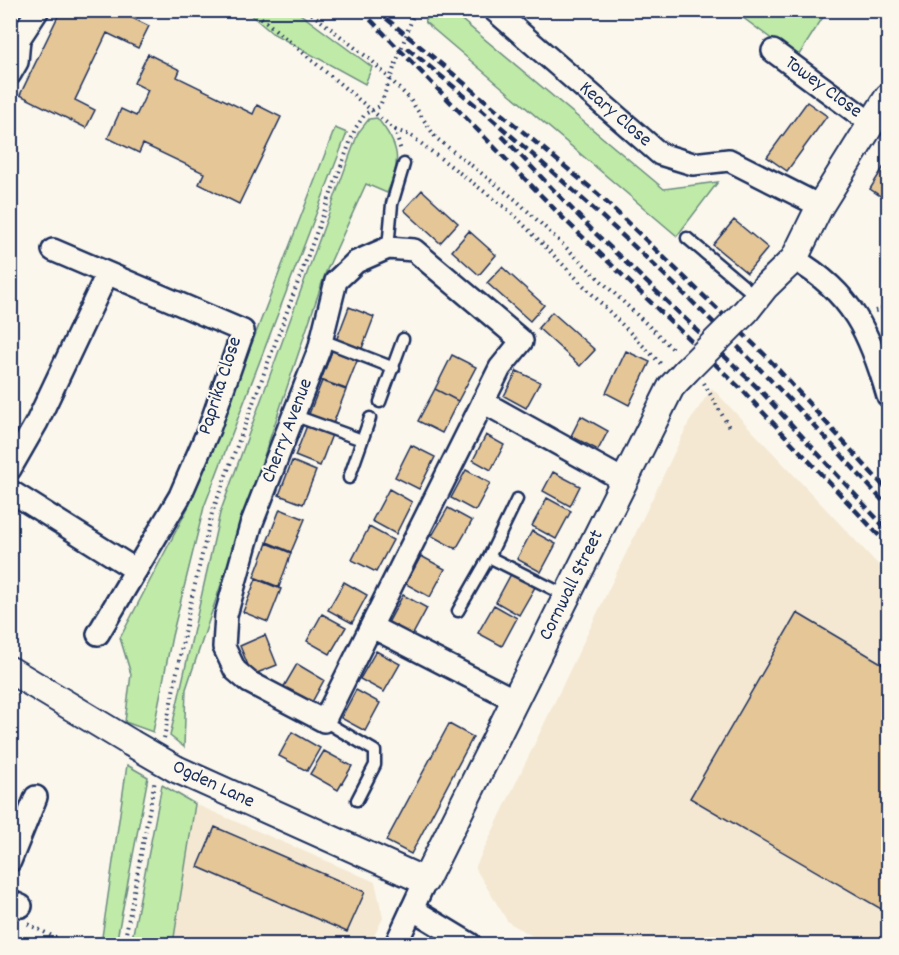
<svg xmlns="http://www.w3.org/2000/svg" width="899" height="955" font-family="Dekko,sans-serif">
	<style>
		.built { fill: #f4e8d2 }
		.green { fill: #bfeaa7; stroke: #6d8c82; stroke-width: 1.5 }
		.building { fill: #e4c697; stroke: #1b2f5e; stroke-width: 1.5 }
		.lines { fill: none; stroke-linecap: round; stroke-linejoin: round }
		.service-casing { stroke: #1b2f5e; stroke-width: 15 }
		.minor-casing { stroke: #1b2f5e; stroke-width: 26 }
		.tertiary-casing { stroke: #1b2f5e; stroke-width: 30 }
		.path { stroke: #1b2f5e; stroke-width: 4; stroke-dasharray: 1.5 4.5; stroke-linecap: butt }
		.service { stroke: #fbf7ec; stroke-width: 10 }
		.minor { stroke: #fbf7ec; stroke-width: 21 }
		.tertiary { stroke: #fbf7ec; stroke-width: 26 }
		.rail { stroke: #1b2f5e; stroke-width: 4.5; stroke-dasharray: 9 4.5; stroke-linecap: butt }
		.tertiary-bridge-casing { stroke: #1b2f5e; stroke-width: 30; stroke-linecap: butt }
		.path-bridge { stroke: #1b2f5e; stroke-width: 4; stroke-dasharray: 1.5 4.5; stroke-linecap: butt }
		.tertiary-bridge { stroke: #fbf7ec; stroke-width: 26 }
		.labels { text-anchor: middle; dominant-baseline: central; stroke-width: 4.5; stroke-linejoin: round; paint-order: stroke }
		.street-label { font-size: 20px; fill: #1b2f5e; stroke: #fbf7ec }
	</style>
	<rect width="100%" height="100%" fill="#fbf7ec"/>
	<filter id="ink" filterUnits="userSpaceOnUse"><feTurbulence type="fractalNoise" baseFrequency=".0167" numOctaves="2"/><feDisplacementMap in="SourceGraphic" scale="12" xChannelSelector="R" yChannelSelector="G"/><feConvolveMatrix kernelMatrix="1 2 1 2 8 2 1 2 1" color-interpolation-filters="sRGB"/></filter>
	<g filter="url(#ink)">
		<path class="built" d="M 712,388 L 888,575 L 888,944 L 546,944 L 508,922 L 475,868 L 688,424 Z
			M 195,804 L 375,882 L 383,918 L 370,944 L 173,944 Z"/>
		<path class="green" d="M 428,10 L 451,11 L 664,189 L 718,182 L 677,236 L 425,22 Z
			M 246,11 L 296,11 L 372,67 L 365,84 L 272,33 Z
			M 734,11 L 827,11 L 797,58 Z
			M 377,118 C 400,146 402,161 387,193 L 366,184 L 325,274 L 186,689 L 184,747 L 170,736 L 220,513 L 358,133 L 369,119 Z
			M 335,128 L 347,133 L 204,507 L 172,636 L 153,732 L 125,722 L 131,674 L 120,638 L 190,504 Z
			M 127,765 L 148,777 L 116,944 L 101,944 Z
			M 162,785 L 195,804 L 173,944 L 131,944 Z"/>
		<path class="building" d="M 61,10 L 116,10 L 149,26 L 138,48 L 107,33 L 75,100 L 95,110 L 86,128 L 20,95 Z
			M 148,54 L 180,70 L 177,77 L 253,114 L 257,105 L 281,117 L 239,204 L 199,184 L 204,173 L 143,144 L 139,153 L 108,138 L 121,109 L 136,116 L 148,90 L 134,83 Z
			M 807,102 L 827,116 L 787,171 L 767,157 Z
			M 888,160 L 888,201 L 870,189 Z
			M 422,190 L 458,223 L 440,243 L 404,210 Z
			M 734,220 L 768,248 L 747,273 L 713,245 Z
			M 469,231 L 496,255 L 479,275 L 452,251 Z
			M 502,267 L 544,305 L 530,321 L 487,283 Z
			M 349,307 L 374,317 L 361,351 L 336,341 Z
			M 552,312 L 595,350 L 580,366 L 538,328 Z
			M 334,346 L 359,356 L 346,389 L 321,380 Z
			M 626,351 L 650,362 L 629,405 L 606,393 Z
			M 452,355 L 476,367 L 458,401 L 435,389 Z
			M 517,371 L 540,382 L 526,408 L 504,396 Z
			M 322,381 L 346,390 L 333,424 L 309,414 Z
			M 435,389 L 458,401 L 442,433 L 418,421 Z
			M 581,416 L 608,431 L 598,450 L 571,436 Z
			M 308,423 L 333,432 L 320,466 L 295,456 Z
			M 486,435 L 504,445 L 491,470 L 473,460 Z
			M 411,445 L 435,457 L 419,489 L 395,477 Z
			M 292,461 L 316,471 L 303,504 L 279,495 Z
			M 466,470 L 490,483 L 475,511 L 451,498 Z
			M 553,472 L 580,486 L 570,506 L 543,491 Z
			M 389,489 L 412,502 L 396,534 L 372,521 Z
			M 547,498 L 571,511 L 556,539 L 532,526 Z
			M 448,508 L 472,521 L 456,549 L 432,536 Z
			M 280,509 L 305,519 L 291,552 L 267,542 Z
			M 369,527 L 393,540 L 376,572 L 352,560 Z
			M 532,531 L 556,544 L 541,572 L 517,559 Z
			M 267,543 L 291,553 L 279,587 L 254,577 Z
			M 421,556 L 445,569 L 430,597 L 406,584 Z
			M 511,574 L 535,587 L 519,615 L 496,602 Z
			M 256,579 L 281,589 L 268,622 L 243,612 Z
			M 344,582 L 367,595 L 352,623 L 328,610 Z
			M 403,595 L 427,608 L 412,636 L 388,623 Z
			M 494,605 L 517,618 L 502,646 L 478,633 Z
			M 797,613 L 888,667 L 888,913 L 690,798 Z
			M 322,614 L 346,627 L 330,654 L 307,641 Z
			M 265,635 L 277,665 L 252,675 L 240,646 Z
			M 376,651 L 400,664 L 384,692 L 360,679 Z
			M 297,664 L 324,680 L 311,704 L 283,688 Z
			M 356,690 L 380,703 L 365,731 L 341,718 Z
			M 449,724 L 473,737 L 411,854 L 386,841 Z
			M 292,732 L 320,748 L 307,771 L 279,756 Z
			M 324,751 L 352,766 L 338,790 L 310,774 Z
			M 215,827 L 365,892 L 347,932 L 198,867 Z"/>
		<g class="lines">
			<defs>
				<path id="service" d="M 687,238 L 757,297
					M 388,248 L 392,204 L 404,164
					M 322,340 L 394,368
					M 380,402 L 403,339
					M 293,415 L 362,440
					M 349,478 L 370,418
					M 489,557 L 517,499
					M 458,611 L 489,557 L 567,596
					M 324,721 L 375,751 L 375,765 L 357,800"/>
				<g id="minor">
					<path id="s1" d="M 494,10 L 660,154 L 693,164 L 729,160 L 820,206"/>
					<path id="s2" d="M 773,51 L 872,124"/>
					<path d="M 10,74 L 17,62 L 19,39 L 38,10"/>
					<path d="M 388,248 L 414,250 L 522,341 L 500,368 L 324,721 L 249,682 L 235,670 L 224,647 L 226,615 L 251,525 L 319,350 L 336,281 L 356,262 Z"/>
					<path d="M 53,250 L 243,331 L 209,429 L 180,496 L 136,570"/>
					<path d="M 794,259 C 852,293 870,333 888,396"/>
					<path d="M 483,402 L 625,481"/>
					<path d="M 10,469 L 37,422 L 107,274"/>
					<path d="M 10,491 L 136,570 L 98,634"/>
					<path d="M 372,627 L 515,700"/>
					<path d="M 10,861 L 36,797"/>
					<path d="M 10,901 L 21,906"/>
					<path d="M 412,909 L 470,944"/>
					<path d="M 396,944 L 425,881"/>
				</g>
				<g id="tertiary">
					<path d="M 746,311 L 765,287 L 794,259 L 820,206 L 888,97"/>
					<path d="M 10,670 L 131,743"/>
					<path id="s3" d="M 176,769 L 425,881 L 671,387 L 685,372"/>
				</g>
			</defs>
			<use href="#service" class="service-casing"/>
			<use href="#minor" class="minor-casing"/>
			<use href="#tertiary" class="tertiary-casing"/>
			<path class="path" d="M 177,10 L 190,15 L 202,10
				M 252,10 L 395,130 L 401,151
				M 307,10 L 372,61 L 409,98 L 436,138 L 516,200 L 675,351
				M 412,19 L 414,10
				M 395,130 L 410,135 L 511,212 L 662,365
				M 875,311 L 888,307
				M 704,383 L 729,427
				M 164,738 L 190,605 L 212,513 L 355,129 L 365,114 L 380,106 L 383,98
				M 28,924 L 68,944
				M 124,944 L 155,780"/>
			<use href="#service" class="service"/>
			<use href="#minor" class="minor"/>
			<use href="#tertiary" class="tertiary"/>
			<path class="rail" d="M 361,10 L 565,220 L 743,391 L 888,545
				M 376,10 L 598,194 L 766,356 L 888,491
				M 407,48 C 579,189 741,340 888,507
				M 502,136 L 595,233 L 761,391 L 888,531"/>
			<defs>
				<path id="tertiary-bridge" d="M 685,372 L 746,311
					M 131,743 L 176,769"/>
			</defs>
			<use href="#tertiary-bridge" class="tertiary-bridge-casing"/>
			<path class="path-bridge" d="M 383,98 L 412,19"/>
			<use href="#tertiary-bridge" class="tertiary-bridge"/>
		</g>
	</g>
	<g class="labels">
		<g class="street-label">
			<text stroke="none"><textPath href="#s2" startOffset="62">Towey Close</textPath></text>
			<text stroke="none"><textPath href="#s1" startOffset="160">Keary Close</textPath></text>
			<text transform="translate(221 386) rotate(-72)">Paprika Close</text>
			<text transform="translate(288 431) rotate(-69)">Cherry Avenue</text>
			<text stroke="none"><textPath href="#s3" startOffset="603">Cornwall Street</textPath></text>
			<text transform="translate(213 785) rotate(25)">Ogden Lane</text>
		</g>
	</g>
	<rect width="899" height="955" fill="none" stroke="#fbf7ec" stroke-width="36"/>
	<rect x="18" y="18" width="863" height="919" fill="none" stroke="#1b2f5e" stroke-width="2" filter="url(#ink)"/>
</svg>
